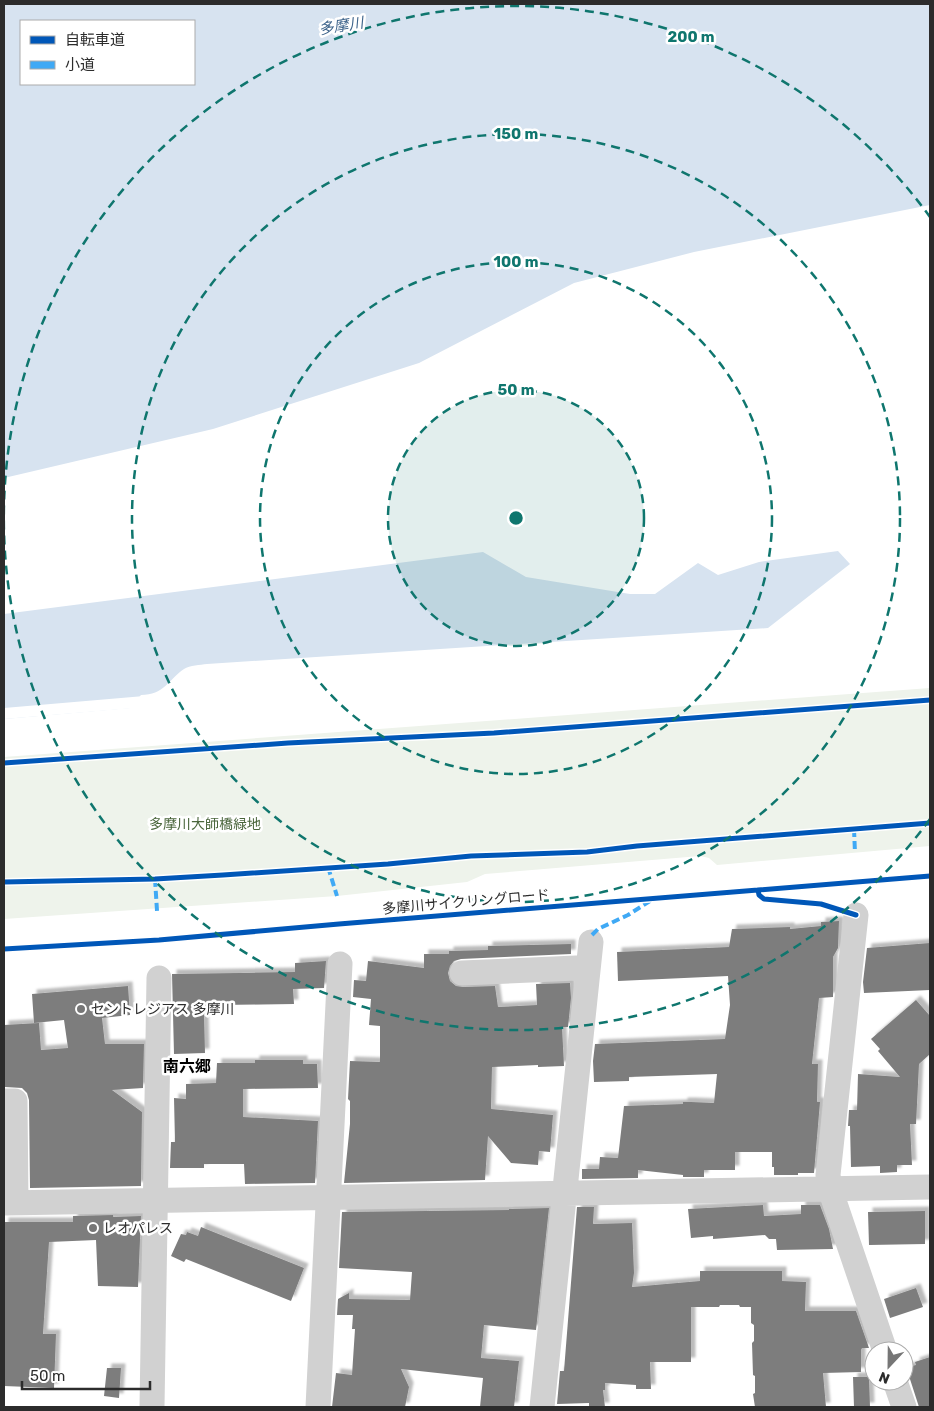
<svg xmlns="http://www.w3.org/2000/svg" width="934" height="1411" font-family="Rubik,'Noto Sans JP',sans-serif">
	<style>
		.green { fill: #eef3eb }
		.water { fill: #d7e3f0; fill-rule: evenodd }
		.pier { fill: #fff }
		.building { fill: #7d7d7d; filter: url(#shadow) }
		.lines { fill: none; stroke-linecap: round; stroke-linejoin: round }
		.minor { stroke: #d1d1d1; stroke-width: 25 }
		.quiet { stroke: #3fa9f5; stroke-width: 4; stroke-dasharray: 8 4; stroke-linecap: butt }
		.cycleway-casing { stroke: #fff; stroke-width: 8 }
		.cycleway { stroke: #0057b8; stroke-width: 5 }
		.ring { fill: none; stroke: #0f766e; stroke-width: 2.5; stroke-dasharray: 9 6 }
		.poi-dot { fill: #767676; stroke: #fff; stroke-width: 2 }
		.labels { text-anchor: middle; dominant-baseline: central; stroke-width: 5; stroke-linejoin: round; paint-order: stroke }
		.park-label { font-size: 14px; fill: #4a663c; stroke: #fff }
		.street-label { font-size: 14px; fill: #2c2c2c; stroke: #fff }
		.poi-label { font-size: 14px; fill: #2c2c2c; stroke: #fff; text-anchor: start }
		.water-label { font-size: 15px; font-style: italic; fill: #3e648b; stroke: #fff }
		.quarter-label { font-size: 16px; font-weight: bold; fill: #000; stroke: #fff }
		.centre { fill: #0f766e; stroke: #fff; stroke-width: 2.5 }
		.ring-label { font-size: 15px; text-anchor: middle; font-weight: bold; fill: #0f766e; stroke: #fff; stroke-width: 5; stroke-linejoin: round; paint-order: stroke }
	</style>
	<defs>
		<filter id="shadow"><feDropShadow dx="4.5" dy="-4.5" stdDeviation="1" flood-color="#0004"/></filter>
	</defs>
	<rect width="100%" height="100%" fill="#fff"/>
	<path class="green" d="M 930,688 L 930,846 L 717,865 L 709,858 L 700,856 L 485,874 L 467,882 L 337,896 L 4,919 L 4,757 Z"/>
	<path class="water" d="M 4,4 L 930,4 L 930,205 L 694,252 L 574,283 L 419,363 L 213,429 L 4,478 ZM 21,21 L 194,21 L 194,84 L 21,84 Z
		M 838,551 L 850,564 L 768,628 L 207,664 C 200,665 190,665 184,669 C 168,680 164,695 141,695 L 130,708 L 4,719 L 4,614 L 483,552 L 526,577 L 630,594 L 655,594 L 698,563 L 718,575 L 759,562 Z"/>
	<path class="pier" d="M 156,695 L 150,697 L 142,697 L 134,708 L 4,719 L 4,708 Z"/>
	<path class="building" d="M 839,921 L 838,948 L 833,957 L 833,997 L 819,998 L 812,1064 L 818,1064 L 817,1102 L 820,1102 L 814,1173 L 798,1173 L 798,1175 L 774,1175 L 774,1167 L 772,1167 L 772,1152 L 735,1152 L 735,1170 L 704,1170 L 704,1177 L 683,1177 L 683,1175 L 638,1170 L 638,1178 L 582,1179 L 582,1169 L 599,1169 L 600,1157 L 618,1158 L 624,1106 L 683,1104 L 683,1102 L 691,1102 L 714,1103 L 717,1074 L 629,1077 L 629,1081 L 594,1082 L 593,1061 L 595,1044 L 725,1039 L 730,1005 L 728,976 L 618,981 L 617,952 L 729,947 L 732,929 L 790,927 L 790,929 L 821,926 L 821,922 Z
		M 930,943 L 930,990 L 864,993 L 863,982 L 867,948 Z
		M 571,944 L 571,954 L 461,959 L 454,961 L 450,966 L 448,973 L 450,981 L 456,986 L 463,987 L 495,986 L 498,1007 L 537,1005 L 536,984 L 570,983 L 571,998 L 568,1027 L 562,1027 L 564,1066 L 538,1067 L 538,1065 L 492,1067 L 491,1109 L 553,1115 L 550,1152 L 539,1151 L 538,1165 L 511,1163 L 488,1136 L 485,1180 L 344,1183 L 350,1124 L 350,1101 L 348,1099 L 350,1061 L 380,1062 L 380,1026 L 369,1025 L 371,999 L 353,997 L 354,980 L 366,981 L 368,961 L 424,968 L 424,954 L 449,954 L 449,951 L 488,950 L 488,946 Z
		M 326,961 L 324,988 L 293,989 L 294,1004 L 219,1005 L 220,1013 L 204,1014 L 205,1053 L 174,1054 L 172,974 L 295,972 L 295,963 Z
		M 128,986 L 130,1015 L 102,1018 L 105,1044 L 144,1044 L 143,1088 L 112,1090 L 142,1112 L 141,1186 L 30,1188 L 29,1100 L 27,1093 L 22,1088 L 5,1087 L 4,1025 L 39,1023 L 41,1050 L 68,1048 L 64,1020 L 34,1023 L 32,994 Z
		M 916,1000 L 930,1016 L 930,1054 L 919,1064 L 916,1124 L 910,1124 L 912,1165 L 897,1165 L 897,1172 L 880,1173 L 880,1166 L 851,1167 L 850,1126 L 848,1126 L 849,1110 L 857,1110 L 858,1074 L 900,1077 L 878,1051 L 880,1049 L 871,1039 Z
		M 255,1060 L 303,1060 L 303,1064 L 317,1064 L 318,1088 L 243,1089 L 243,1117 L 318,1121 L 315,1183 L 245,1184 L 244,1164 L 204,1164 L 204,1168 L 170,1168 L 171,1142 L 175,1142 L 174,1098 L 186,1099 L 186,1084 L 216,1083 L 217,1063 L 255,1063 Z
		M 763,1205 L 764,1216 L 801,1214 L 801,1205 L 820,1205 L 829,1229 L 833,1249 L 777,1250 L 776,1239 L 769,1239 L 765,1235 L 713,1239 L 713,1236 L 691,1238 L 688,1209 Z
		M 577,1207 L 594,1207 L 593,1224 L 632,1223 L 634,1273 L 632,1287 L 700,1281 L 700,1271 L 782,1271 L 782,1281 L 806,1282 L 805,1311 L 856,1311 L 869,1348 L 862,1348 L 861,1350 L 861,1372 L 823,1373 L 826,1407 L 755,1407 L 753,1394 L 755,1393 L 755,1376 L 753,1375 L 752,1343 L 754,1341 L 754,1325 L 751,1323 L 751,1307 L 740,1307 L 739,1305 L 720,1305 L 719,1307 L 691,1307 L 691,1362 L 650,1362 L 651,1389 L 636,1389 L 636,1385 L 605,1383 L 605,1390 L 603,1390 L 605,1407 L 589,1407 L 589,1403 L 557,1404 L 560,1371 L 564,1371 Z
		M 549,1208 L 536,1330 L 484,1325 L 481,1358 L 519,1361 L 514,1407 L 480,1407 L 483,1378 L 401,1369 L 409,1387 L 405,1407 L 332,1407 L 336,1373 L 352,1375 L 355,1329 L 352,1329 L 353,1315 L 337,1315 L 338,1299 L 349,1293 L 349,1299 L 410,1300 L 412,1272 L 339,1268 L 342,1212 L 509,1210 L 509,1209 Z
		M 925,1211 L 925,1244 L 869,1245 L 868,1212 Z
		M 113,1215 L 113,1217 L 141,1216 L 138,1287 L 98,1286 L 96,1240 L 49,1242 L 43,1334 L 56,1334 L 54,1388 L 4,1386 L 4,1222 L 73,1222 L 73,1216 Z
		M 201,1227 L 304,1268 L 291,1301 L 186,1259 L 184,1262 L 171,1256 L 181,1234 L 186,1235 L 187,1232 L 198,1236 Z
		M 916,1288 L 923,1307 L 890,1318 L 884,1299 Z
		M 930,1357 L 930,1407 L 919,1407 L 909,1376 L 904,1368 L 916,1365 L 915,1362 Z
		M 107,1368 L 121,1368 L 119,1398 L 104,1396 Z
		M 853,1377 L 869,1377 L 870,1407 L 854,1407 Z"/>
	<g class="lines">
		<path class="minor" d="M 856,915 L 828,1175 L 830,1189 L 885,1351
			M 462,973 L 576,968 L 588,969
			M 4,1101 L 15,1101 L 16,1203
			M 4,1203 L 930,1187
			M 895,1381 L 904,1407
			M 152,1407 L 159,978
			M 318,1407 L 340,964
			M 542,1407 L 591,942"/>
		<path class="quiet" d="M 854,829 L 855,853
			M 328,867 L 337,896
			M 155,879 L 157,911
			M 592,935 L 598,929 L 628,915 L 650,901"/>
		<defs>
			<path id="cycleway" d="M 4,763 L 288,743 L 494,733 L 930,700
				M 4,882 L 155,879 L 223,875 L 388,864 L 471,856 L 587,852 L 637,846 L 930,823
				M 758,890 L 759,895 L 764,899 L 821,904 L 856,915
				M 4,949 L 159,940 L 339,924 L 930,876"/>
		</defs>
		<use href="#cycleway" class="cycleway-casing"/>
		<use href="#cycleway" class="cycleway"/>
	</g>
	<circle cx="516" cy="518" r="128" fill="#0f766e" fill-opacity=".12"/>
	<g class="ring">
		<circle cx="516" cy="518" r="128"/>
		<circle cx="516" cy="518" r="256"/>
		<circle cx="516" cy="518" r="384"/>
		<path d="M930 819A512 512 0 1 1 930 217"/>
	</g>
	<g class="poi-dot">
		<circle cx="81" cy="1009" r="5"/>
		<circle cx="93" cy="1228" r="5"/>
	</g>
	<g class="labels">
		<g class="park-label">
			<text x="205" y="824">多摩川大師橋緑地</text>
		</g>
		<g class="street-label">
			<text transform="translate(466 902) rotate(-5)">多摩川サイクリングロード</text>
		</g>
		<g class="poi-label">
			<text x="91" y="1009">セントレジアス 多摩川</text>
			<text x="103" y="1228">レオパレス</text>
		</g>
		<g class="water-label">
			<text transform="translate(341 26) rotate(-9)">多摩川</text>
		</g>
		<g class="quarter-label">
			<text x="187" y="1066">南六郷</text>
		</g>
	</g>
	<circle cx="516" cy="518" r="8" class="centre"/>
	<g class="ring-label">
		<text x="691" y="42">200 m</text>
		<text x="516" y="139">150 m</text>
		<text x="516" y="267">100 m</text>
		<text x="516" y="395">50 m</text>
	</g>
	<rect width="934" height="1411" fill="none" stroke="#2c2c2c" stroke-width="10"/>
	<rect x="20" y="20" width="175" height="65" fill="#ffffff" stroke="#ababab"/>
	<rect x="30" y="36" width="25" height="8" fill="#0057b8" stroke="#ababab"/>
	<text x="65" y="45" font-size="15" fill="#2c2c2c">自転車道</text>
	<rect x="30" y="61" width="25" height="8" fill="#3fa9f5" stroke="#ababab"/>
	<text x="65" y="70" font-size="15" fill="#2c2c2c">小道</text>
	<g transform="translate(889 1366) rotate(202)"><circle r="24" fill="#ffffff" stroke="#ababab"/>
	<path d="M0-4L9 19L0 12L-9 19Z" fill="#767676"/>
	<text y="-8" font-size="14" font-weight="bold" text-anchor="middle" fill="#2c2c2c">N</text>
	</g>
	<path d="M22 1381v8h128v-8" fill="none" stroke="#2c2c2c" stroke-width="2.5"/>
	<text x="30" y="1381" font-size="15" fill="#2c2c2c" stroke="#ffffff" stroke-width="4" paint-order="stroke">50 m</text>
</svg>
